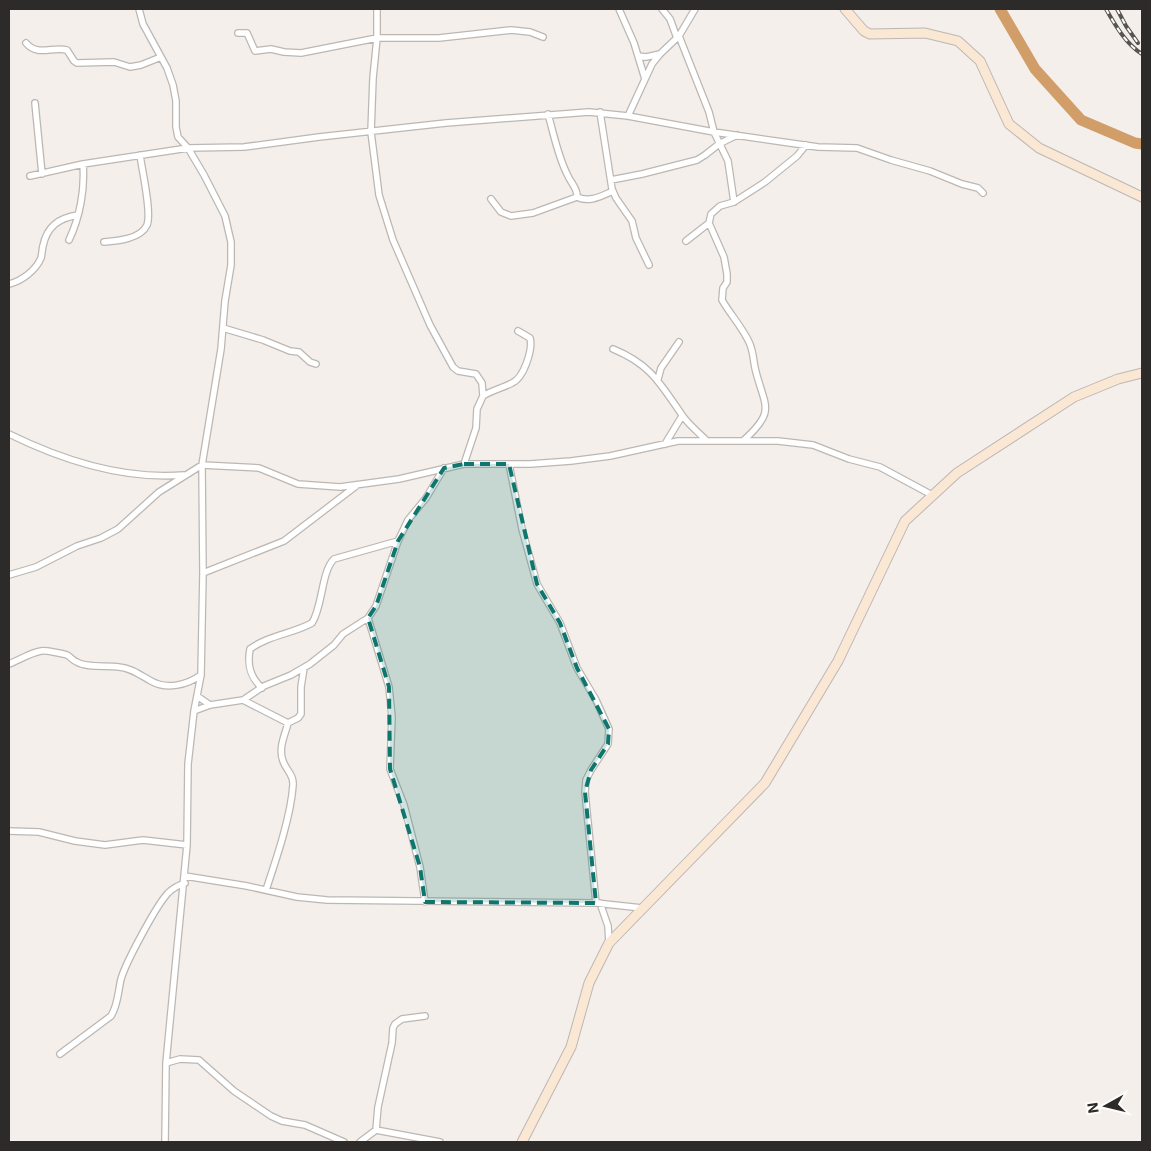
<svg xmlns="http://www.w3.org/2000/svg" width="1151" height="1151" font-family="Inter,sans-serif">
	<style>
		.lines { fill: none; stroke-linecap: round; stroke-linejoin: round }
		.river { stroke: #d19e69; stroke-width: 11 }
		.street-casing { stroke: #bcb7b3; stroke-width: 8 }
		.secondary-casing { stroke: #bcb7b3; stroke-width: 11 }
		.street { stroke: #fff; stroke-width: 5.5 }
		.secondary { stroke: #fae8d5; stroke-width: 9 }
		.rail-casing { stroke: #575552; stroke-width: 4 }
		.rail { stroke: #fffdfb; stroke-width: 2; stroke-dasharray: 5.5; stroke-linecap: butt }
		.marked { fill: #0f766e; fill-opacity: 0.2; stroke: #0f766e; stroke-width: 4; stroke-dasharray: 10 6; stroke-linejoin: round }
	</style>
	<rect width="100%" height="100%" fill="#f4efea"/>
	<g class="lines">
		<path class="river" d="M 1000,9 L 1035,69 L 1081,120 L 1135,143 L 1142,144"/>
		<defs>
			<path id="street" d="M 139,9 L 143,24 L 167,68 L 173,85 L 176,101 L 176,127 L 178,137 L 188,148 L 204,175 L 225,216 L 231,242 L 231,265 L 225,301 L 221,349 L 202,465 L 203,573 L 201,675 L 194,711 L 188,764 L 187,845 L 166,1063 L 165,1142
				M 377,9 L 377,38 L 373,78 L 371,132 L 379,195 L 393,240 L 430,325 L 453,367 L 458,371 L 476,374 L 482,383 L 483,396 L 477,409 L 476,428 L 464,464
				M 619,9 L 634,43 L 645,79
				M 662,9 L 670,19 L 677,38
				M 238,33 L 247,33 L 255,51 L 271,49 L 284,52 L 301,53 L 377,38 L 439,38 L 511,30 L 530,32 L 543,37
				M 679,36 L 709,112 L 714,132 L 728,161 L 734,202
				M 26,43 C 38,57 52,46 67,50 L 74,61 L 77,63 L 114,62 L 130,67 L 141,65 L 161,57
				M 638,56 L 646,57 L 660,54
				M 35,103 L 42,174
				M 600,112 L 612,189 L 616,198 L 632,221 L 636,238 L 649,265
				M 628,116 L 652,64 L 660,54 L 679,36 L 695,9
				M 30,176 L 83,164 L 188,148 L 244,147 L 319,137 L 446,123 L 589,112 L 628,116 L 714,132 L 818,147 L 857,148 L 891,160 L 930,171 L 962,184 L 978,188 L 983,193
				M 611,180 L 642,174 L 697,160 L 705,155 L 719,144 L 737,135
				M 577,197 C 590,203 601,196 613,191
				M 491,199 L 501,212 L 511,216 L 533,213 L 577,197 C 578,189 571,183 568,176 C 558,157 554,135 548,114
				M 69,240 C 80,217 85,189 83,164
				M 686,241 L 709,223
				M 104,242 C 117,241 141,239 147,225 C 152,213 142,170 140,155
				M 9,284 C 22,281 36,270 41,258 C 42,254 42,250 43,246 C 47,226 59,218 78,215
				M 223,328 L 263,340 L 290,351 L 299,352 L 310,362 L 316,364
				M 613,349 C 650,364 660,383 682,415 C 688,424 698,432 706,440
				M 658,379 L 661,368 L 679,342
				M 483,396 C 492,390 503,388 512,383 C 524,378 533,349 530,338 L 518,331
				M 9,434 C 62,460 124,480 184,475
				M 744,440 C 776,411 765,407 756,372 C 753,362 754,352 749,342 C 742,327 730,314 722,300 L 723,288 L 727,282 L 727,274 L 724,257 L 709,223 L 711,214 L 720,206 L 734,202 L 765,182 L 797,156 L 806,145
				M 665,444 L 682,416
				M 509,464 L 522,529 L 537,584 L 560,623 L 577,668 L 596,700 L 609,729 L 608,744 L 591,770 L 586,780 L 585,792 L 596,903
				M 203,573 L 284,541 L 356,486
				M 9,575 L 36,567 L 77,546 L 101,538 L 118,529 L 159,492 L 202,465 L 259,468 L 298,484 L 340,487 L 399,479 L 464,464 L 530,464 L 571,461 L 610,456 L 678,441 L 778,441 L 813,445 L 849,459 L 880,467 L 932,495
				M 368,618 L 389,687 L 392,717 L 390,769 L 404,805 L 420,867 L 425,902
				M 9,664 C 19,660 30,653 41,651 C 45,650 64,654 67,655 C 71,657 73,661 77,662 C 86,668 108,665 119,667 C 131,668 140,675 151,681 C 167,690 187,685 201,675
				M 262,688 C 250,677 247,665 250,649 C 269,635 292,634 312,623 C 323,606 321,572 334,559 L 398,541
				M 197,696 L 210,705
				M 243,700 L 288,723
				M 194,711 L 210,705 L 243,700 L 264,686 L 291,675 L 310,664 L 334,645 L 343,634 L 368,618 L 376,606 L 398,541 L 408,520 L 426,498 L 444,468
				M 9,831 L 39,832 L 75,841 L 105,845 L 143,840 L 187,845
				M 185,876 L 247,886 L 297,897 L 327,900 L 596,903 L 642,908
				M 266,890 C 276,860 291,816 293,785 C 294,775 286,770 283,761 C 278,748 285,735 288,723 L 298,718 L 301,714 L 301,687 L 304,668
				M 600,903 L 608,926 L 609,943
				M 60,1054 L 111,1016 C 118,1005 118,992 121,979 C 126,962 156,906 168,893 C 173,888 179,885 185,883
				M 166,1063 L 180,1059 L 199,1060 L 234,1091 L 271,1116 L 282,1121 L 305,1125 L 344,1142
				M 376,1130 L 378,1107 L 392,1043 L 393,1028 L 395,1024 L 402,1019 L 425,1016
				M 360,1142 L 376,1130 L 440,1142"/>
			<path id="secondary" d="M 845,9 L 864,31 L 870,34 L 925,33 L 958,41 L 980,61 L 1009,124 L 1039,148 L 1142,197
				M 522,1142 L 571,1047 L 589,983 L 609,943 L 765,783 L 838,661 L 905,521 L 957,473 L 1074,397 L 1118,379 L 1142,373"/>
		</defs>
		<use href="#street" class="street-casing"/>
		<use href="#secondary" class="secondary-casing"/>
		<use href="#street" class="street"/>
		<use href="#secondary" class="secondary"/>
		<defs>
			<path id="rail" d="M 1106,9 C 1115,25 1126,44 1142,54
				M 1117,9 L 1126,26 L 1138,43"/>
		</defs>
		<use href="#rail" class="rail-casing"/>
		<use href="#rail" class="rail"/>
	</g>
	<path class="marked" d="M 464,464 L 509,464 L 537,584 L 560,623 L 577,668 L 609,729 L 608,744 L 591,770 L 585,792 L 596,903 L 425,902 L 420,867 L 390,769 L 389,687 L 368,618 L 376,606 L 398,541 L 444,468 Z"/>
	<rect width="1151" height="1151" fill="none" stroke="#2c2b29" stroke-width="20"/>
	<g transform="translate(1106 1106) rotate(262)" stroke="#fffdfb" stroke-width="4" paint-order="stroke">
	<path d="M0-4L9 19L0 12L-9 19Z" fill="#2c2b29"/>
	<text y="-8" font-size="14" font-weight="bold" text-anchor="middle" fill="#2c2b29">N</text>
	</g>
</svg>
